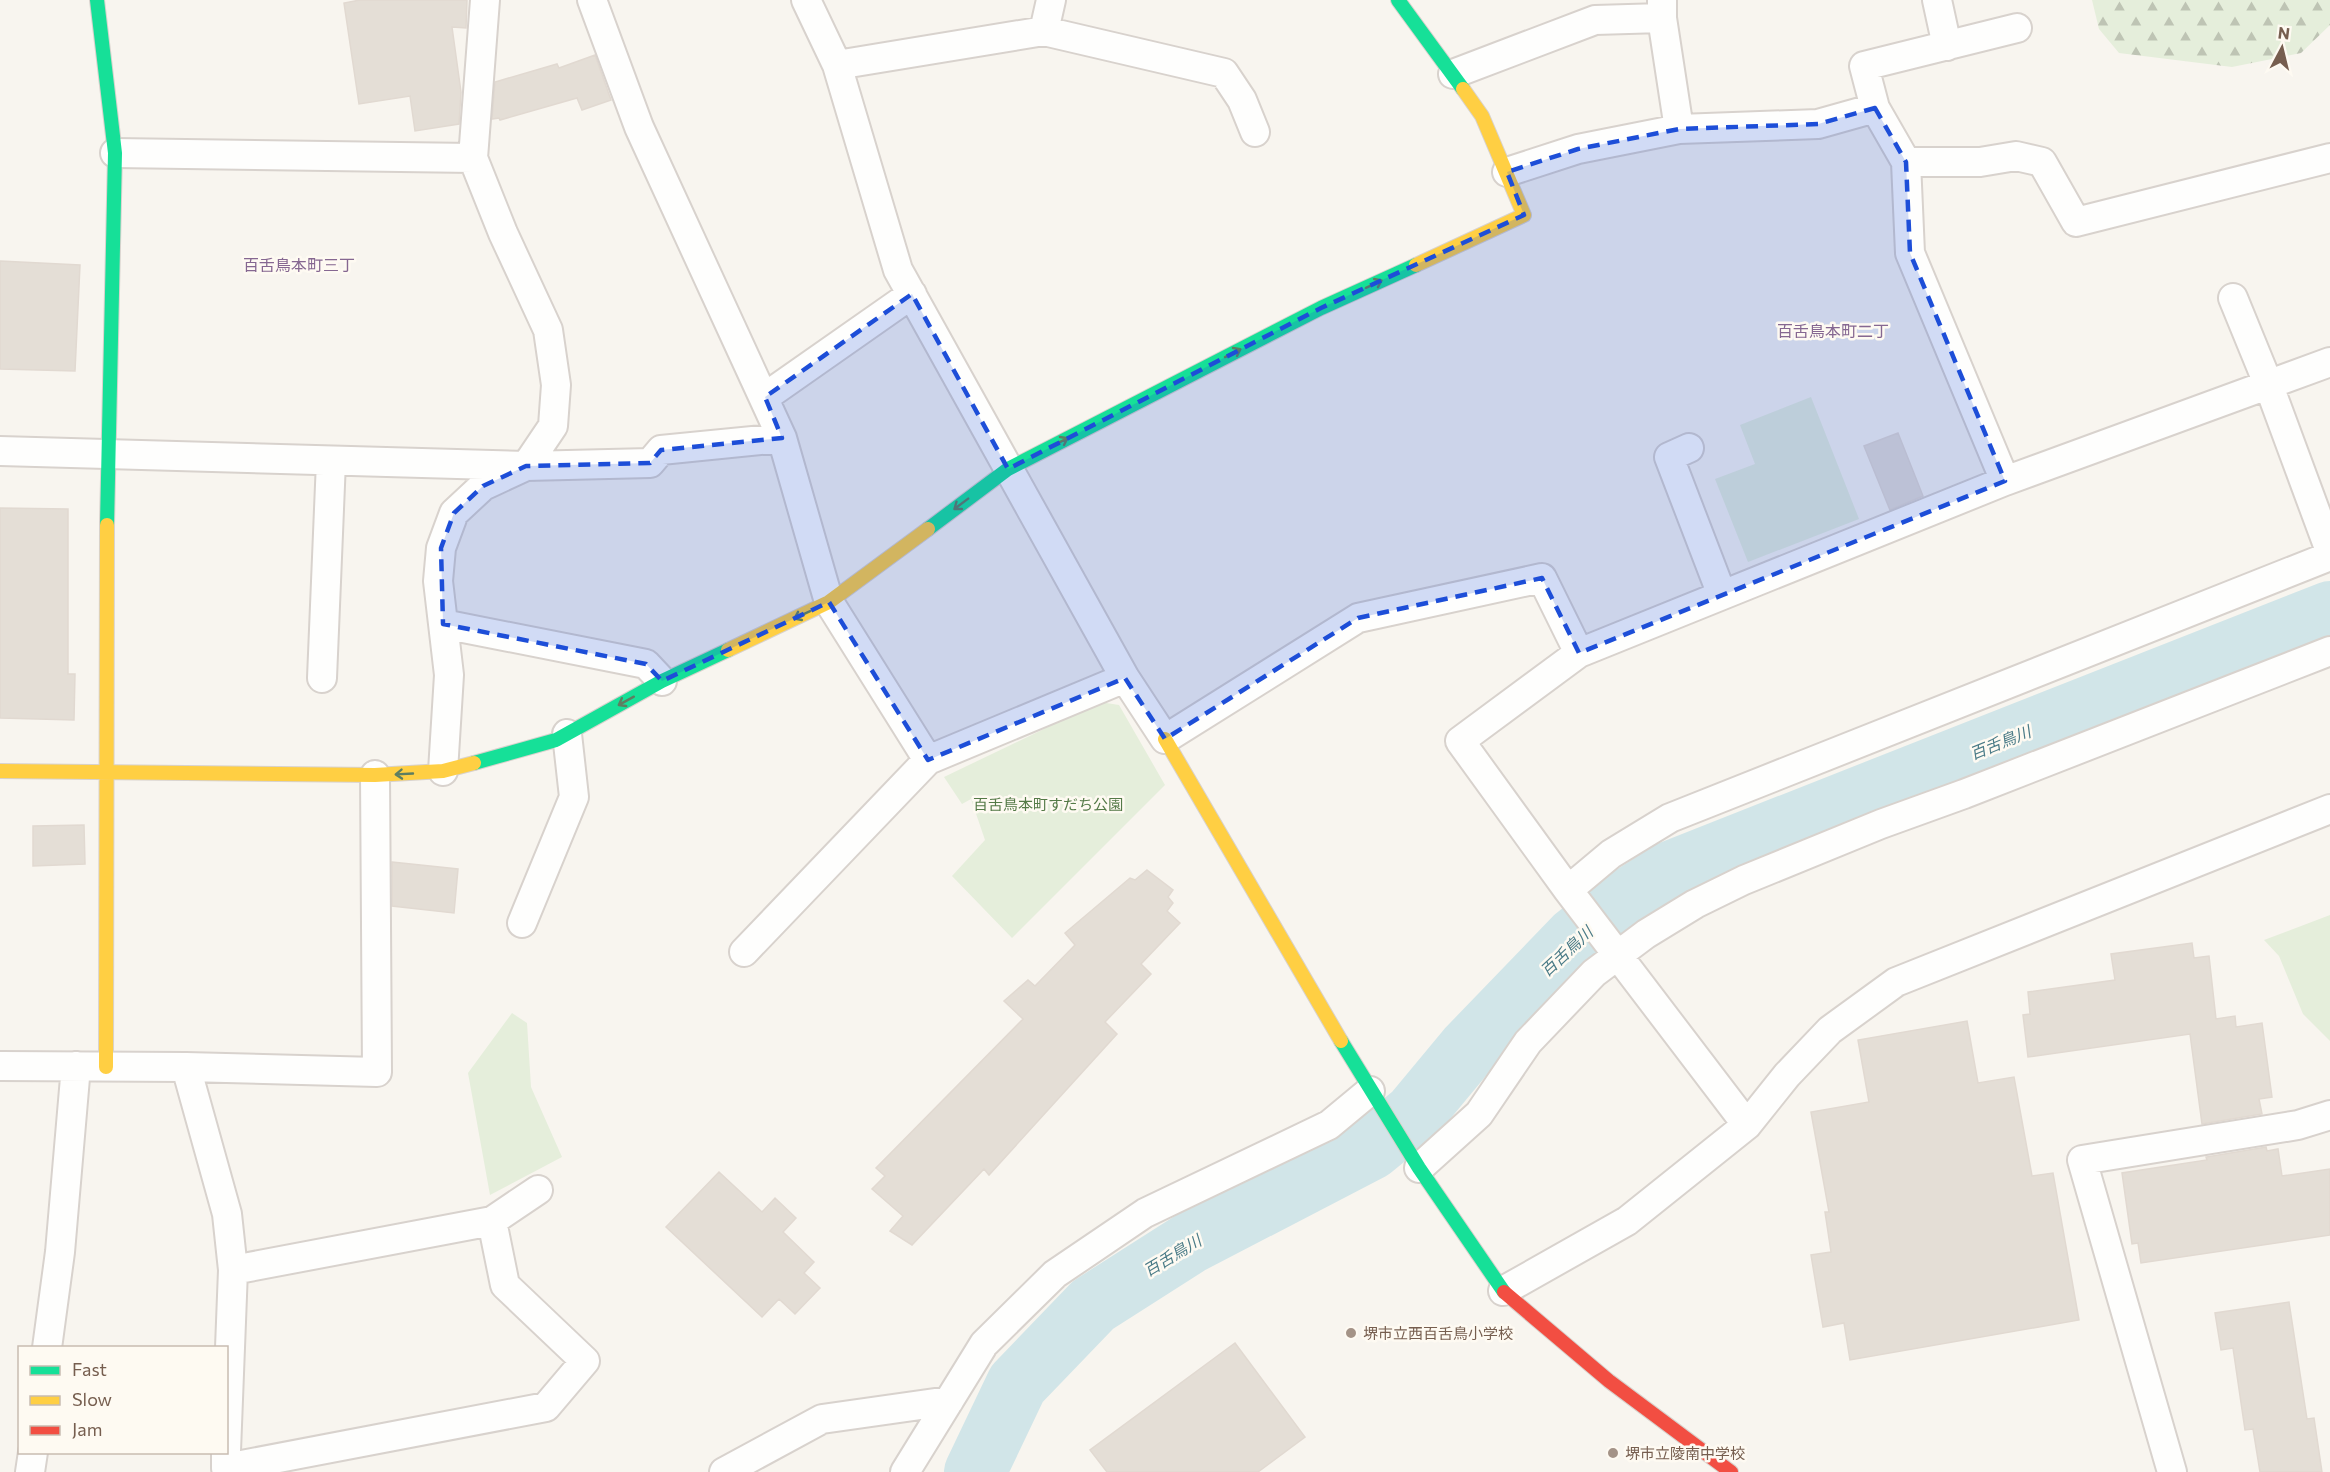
<svg xmlns="http://www.w3.org/2000/svg" width="2330" height="1472" font-family="Commissioner,'Noto Sans JP',sans-serif">
	<style>
		.forest { fill: url(#forest-firs) }
		.park { fill: #e5eedb }
		.lines { fill: none; stroke-linecap: round; stroke-linejoin: round }
		.river { stroke: #d1e5e8; stroke-width: 62 }
		.building { fill: #e4ded6; stroke: #e1d9d1; stroke-width: 1.5 }
		.street-casing { stroke: #d8d2cd; stroke-width: 32 }
		.fast-casing { stroke: #d8d2cd; stroke-width: 16 }
		.slow-casing { stroke: #d8d2cd; stroke-width: 16 }
		.jam-casing { stroke: #d8d2cd; stroke-width: 16 }
		.street { stroke: #fefefd; stroke-width: 28 }
		.fast { stroke: #16e098; stroke-width: 14 }
		.slow { stroke: #ffcf43; stroke-width: 14 }
		.jam { stroke: #f24e42; stroke-width: 14 }
		.oneway { stroke: #5e7e61 }
		.marked { fill: #1d4ed8; fill-opacity: 0.2; stroke: #1d4ed8; stroke-width: 4.5; stroke-dasharray: 12 8; stroke-linejoin: round }
		.poi-dot { fill: #a49387; stroke: #fefaf2; stroke-width: 2 }
		.labels { text-anchor: middle; dominant-baseline: central; stroke-width: 5; stroke-linejoin: round; paint-order: stroke }
		.park-label { font-size: 15px; fill: #547a47; stroke: #fefaf2 }
		.poi-label { font-size: 15px; fill: #765e4f; stroke: #fefaf2; text-anchor: start }
		.neighbourhood-label { font-size: 16px; fill: #856791; stroke: #fefaf2 }
		.water-label { font-size: 16px; font-style: italic; fill: #4a7b87; stroke: #fefaf2 }
	</style>
	<defs>
		<pattern id="forest-firs" width="22" height="20" patternUnits="userSpaceOnUse" patternTransform="scale(1.5)"><rect width="22" height="20" fill="#e5eedb"/><path d="M5 1l3.5 6h-7zM16 11l3.5 6h-7z" fill="#bec4b4"/></pattern>
	</defs>
	<rect width="100%" height="100%" fill="#f8f5ef"/>
	<path class="forest" d="M 2092,0 L 2330,0 L 2330,25 L 2301,53 L 2232,67 L 2119,53 L 2099,29 Z"/>
	<path class="park" d="M 1811,397 L 1859,519 L 1748,562 L 1715,479 L 1755,464 L 1740,425 Z
		M 1100,702 L 1119,705 L 1165,785 L 1012,938 L 952,876 L 985,840 L 971,799 L 962,804 L 944,777 Z
		M 2330,915 L 2330,1041 L 2303,1014 L 2279,956 L 2264,940 Z
		M 512,1013 L 527,1023 L 531,1087 L 562,1157 L 490,1195 L 468,1073 Z"/>
	<g class="lines">
		<path class="river" d="M 975,1472 L 1017,1384 L 1093,1305 L 1190,1243 L 1371,1149 L 1414,1114 L 1468,1049 L 1575,938 L 1605,914 L 1670,872 L 2330,612"/>
	</g>
	<path class="building" d="M 360,0 L 467,0 L 466,28 L 452,27 L 461,92 L 459,124 L 415,131 L 410,96 L 359,104 L 344,3 Z
		M 595,55 L 611,100 L 582,110 L 577,98 L 500,120 L 499,118 L 492,119 L 495,82 L 557,64 L 559,68 Z
		M 0,261 L 80,265 L 75,371 L 0,369 Z
		M 1898,433 L 1923,496 L 1890,510 L 1864,446 Z
		M 0,508 L 68,509 L 68,674 L 75,674 L 74,720 L 0,718 Z
		M 84,825 L 85,864 L 33,866 L 33,826 Z
		M 392,862 L 458,869 L 454,913 L 392,906 Z
		M 1147,870 L 1173,890 L 1168,897 L 1173,903 L 1167,911 L 1180,923 L 1141,964 L 1151,974 L 1105,1022 L 1117,1034 L 989,1175 L 984,1169 L 912,1245 L 890,1231 L 903,1216 L 872,1189 L 885,1176 L 876,1168 L 1023,1019 L 1004,1001 L 1028,980 L 1035,986 L 1075,945 L 1065,933 L 1130,878 L 1135,880 Z
		M 2192,943 L 2194,958 L 2209,956 L 2216,1019 L 2235,1016 L 2236,1027 L 2262,1023 L 2272,1097 L 2259,1099 L 2262,1114 L 2202,1124 L 2190,1034 L 2028,1057 L 2023,1015 L 2030,1014 L 2028,992 L 2115,980 L 2111,954 Z
		M 1967,1021 L 1978,1083 L 2014,1077 L 2032,1176 L 2053,1173 L 2079,1320 L 1850,1360 L 1844,1323 L 1823,1327 L 1811,1255 L 1831,1252 L 1825,1212 L 1829,1212 L 1811,1112 L 1869,1102 L 1858,1040 Z
		M 2266,1147 L 2267,1151 L 2278,1149 L 2282,1176 L 2330,1169 L 2330,1235 L 2141,1263 L 2138,1243 L 2132,1244 L 2122,1173 L 2207,1160 L 2206,1157 Z
		M 719,1172 L 762,1212 L 775,1198 L 796,1218 L 783,1232 L 814,1262 L 804,1273 L 820,1288 L 795,1314 L 779,1299 L 762,1317 L 666,1227 Z
		M 2289,1302 L 2307,1419 L 2314,1418 L 2322,1472 L 2260,1472 L 2253,1429 L 2245,1430 L 2233,1348 L 2221,1350 L 2215,1313 Z
		M 1235,1343 L 1305,1437 L 1258,1472 L 1107,1472 L 1090,1450 Z"/>
	<g class="lines">
		<defs>
			<path id="street" d="M 592,0 L 639,127 L 782,438 L 829,602 L 928,760
				M 806,0 L 837,65 L 898,270 L 1125,678 L 1165,739 L 1358,618 L 1542,578 L 1579,653
				M 1662,0 L 1662,18 L 1679,129
				M 1937,0 L 1947,46
				M 1044,31 L 1051,0
				M 837,65 L 1044,31 L 1224,73 L 1242,100 L 1255,132
				M 1453,74 L 1595,20 L 1662,18
				M 1875,108 L 1864,66 L 2017,28
				M 115,153 L 473,158
				M 1906,162 L 1910,253 L 2005,481
				M 1507,172 L 1578,149 L 1679,129 L 1818,124 L 1875,108 L 1906,162 L 1980,162 L 2016,156 L 2042,162 L 2076,222 L 2330,158
				M 2233,298 L 2269,386 L 2330,551
				M 765,397 L 912,294
				M 1689,448 L 1669,457 L 1722,595
				M 0,451 L 526,466 L 650,463 L 661,450 L 782,438
				M 443,624 L 646,664 L 662,681
				M 322,678 L 331,461
				M 443,771 L 449,675 L 438,581 L 441,548 L 454,513 L 483,486 L 526,466 L 553,426 L 556,385 L 548,330 L 503,233 L 473,158 L 485,0
				M 1568,890 L 1611,854 L 1670,818 L 2330,556
				M 522,923 L 574,797 L 567,734
				M 744,952 L 928,760 L 1125,678
				M 0,1066 L 186,1067 L 377,1072 L 375,775
				M 186,1067 L 227,1214 L 233,1270 L 226,1451
				M 1747,1125 L 1568,890 L 1460,741 L 1579,653 L 2005,481 L 2330,362
				M 1419,1168 L 1479,1114 L 1528,1042 L 1594,973 L 1646,934 L 1695,904 L 1744,880 L 1881,824 L 1964,794 L 2330,651
				M 492,1221 L 538,1190
				M 1503,1291 L 1627,1221 L 1747,1125 L 1787,1075 L 1830,1030 L 1896,982 L 2330,809
				M 47,1348 L 60,1252 L 76,1066
				M 226,1452 L 226,1468 L 546,1407 L 585,1361 L 505,1285 L 492,1221 L 233,1270
				M 30,1472 L 33,1452
				M 724,1472 L 822,1419 L 949,1401
				M 905,1472 L 984,1344 L 1055,1274 L 1145,1213 L 1329,1125 L 1370,1091
				M 2172,1472 L 2082,1160 L 2298,1125 L 2330,1115"/>
			<path id="fast" d="M 97,0 L 115,153 L 107,525
				M 1398,0 L 1463,89
				M 928,529 L 1008,469 L 1321,308 L 1416,265
				M 474,763 L 556,740 L 662,681 L 728,650
				M 1341,1041 L 1419,1168 L 1504,1292"/>
			<path id="slow" d="M 1416,265 L 1524,215 L 1482,116 L 1463,89
				M 728,650 L 829,602 L 928,529
				M 1165,739 L 1341,1041
				M 0,771 L 375,775 L 443,771 L 474,763
				M 106,1067 L 107,525"/>
			<path id="jam" d="M 1504,1292 L 1609,1381 L 1731,1472"/>
		</defs>
		<use href="#street" class="street-casing"/>
		<use href="#fast" class="fast-casing"/>
		<use href="#slow" class="slow-casing"/>
		<use href="#jam" class="jam-casing"/>
		<use href="#street" class="street"/>
		<use href="#fast" class="fast"/>
		<use href="#slow" class="slow"/>
		<use href="#jam" class="jam"/>
	</g>
	<defs><path id="oneway-shaft" d="M-6 0H5M1.5-3L5.5 0L1.5 3" fill="none" stroke-width="1.6" stroke-linecap="round" stroke-linejoin="round" transform="scale(1.5)"/></defs>
	<g class="oneway">
		<use href="#oneway-shaft" transform="translate(1374 284) rotate(-25)"/>
		<use href="#oneway-shaft" transform="translate(1233 353) rotate(-27)"/>
		<use href="#oneway-shaft" transform="translate(1060 442) rotate(-27)"/>
		<use href="#oneway-shaft" transform="translate(961 504) rotate(143)"/>
		<use href="#oneway-shaft" transform="translate(802 615) rotate(155)"/>
		<use href="#oneway-shaft" transform="translate(626 701) rotate(151)"/>
		<use href="#oneway-shaft" transform="translate(404 774) rotate(177)"/>
	</g>
	<path class="marked" d="M 1875,108 L 1906,162 L 1910,253 L 2005,481 L 1579,653 L 1542,578 L 1358,618 L 1165,739 L 1125,678 L 928,760 L 829,602 L 662,681 L 646,664 L 443,624 L 441,548 L 454,513 L 483,486 L 526,466 L 650,463 L 661,450 L 782,438 L 765,397 L 912,294 L 1008,469 L 1321,308 L 1524,215 L 1507,172 L 1578,149 L 1679,129 L 1818,124 Z"/>
	<g class="poi-dot">
		<circle cx="1351" cy="1333" r="6"/>
		<circle cx="1613" cy="1453" r="6"/>
	</g>
	<g class="labels">
		<g class="park-label">
			<text x="1048" y="804">百舌鳥本町すだち公園</text>
		</g>
		<g class="poi-label">
			<text x="1363" y="1333">堺市立西百舌鳥小学校</text>
			<text x="1625" y="1453">堺市立陵南中学校</text>
		</g>
		<g class="neighbourhood-label">
			<text x="299" y="264">百舌鳥本町三丁</text>
			<text x="1833" y="330">百舌鳥本町二丁</text>
		</g>
		<g class="water-label">
			<text transform="translate(2000 742) rotate(-22)">百舌鳥川</text>
			<text transform="translate(1566 951) rotate(-43)">百舌鳥川</text>
			<text transform="translate(1172 1255) rotate(-31)">百舌鳥川</text>
		</g>
	</g>
	<rect x="18" y="1346" width="210" height="108" fill="#fefaf2" stroke="#c8bcb1" stroke-width="1.5"/>
	<rect x="30" y="1366" width="30" height="9" fill="#16e098" stroke="#c8bcb1" stroke-width="1.5"/>
	<text x="72" y="1376" font-size="18" fill="#765e4f">Fast</text>
	<rect x="30" y="1396" width="30" height="9" fill="#ffcf43" stroke="#c8bcb1" stroke-width="1.5"/>
	<text x="72" y="1406" font-size="18" fill="#765e4f">Slow</text>
	<rect x="30" y="1426" width="30" height="9" fill="#f24e42" stroke="#c8bcb1" stroke-width="1.5"/>
	<text x="72" y="1436" font-size="18" fill="#765e4f">Jam</text>
	<g transform="translate(2282 48) rotate(7)" stroke="#fefaf2" stroke-width="4.5" paint-order="stroke">
	<path d="M0-4.5L10 22L0 15L-10 22Z" fill="#765e4f"/>
	<text y="-9" font-size="16" font-weight="bold" text-anchor="middle" fill="#765e4f">N</text>
	</g>
</svg>
